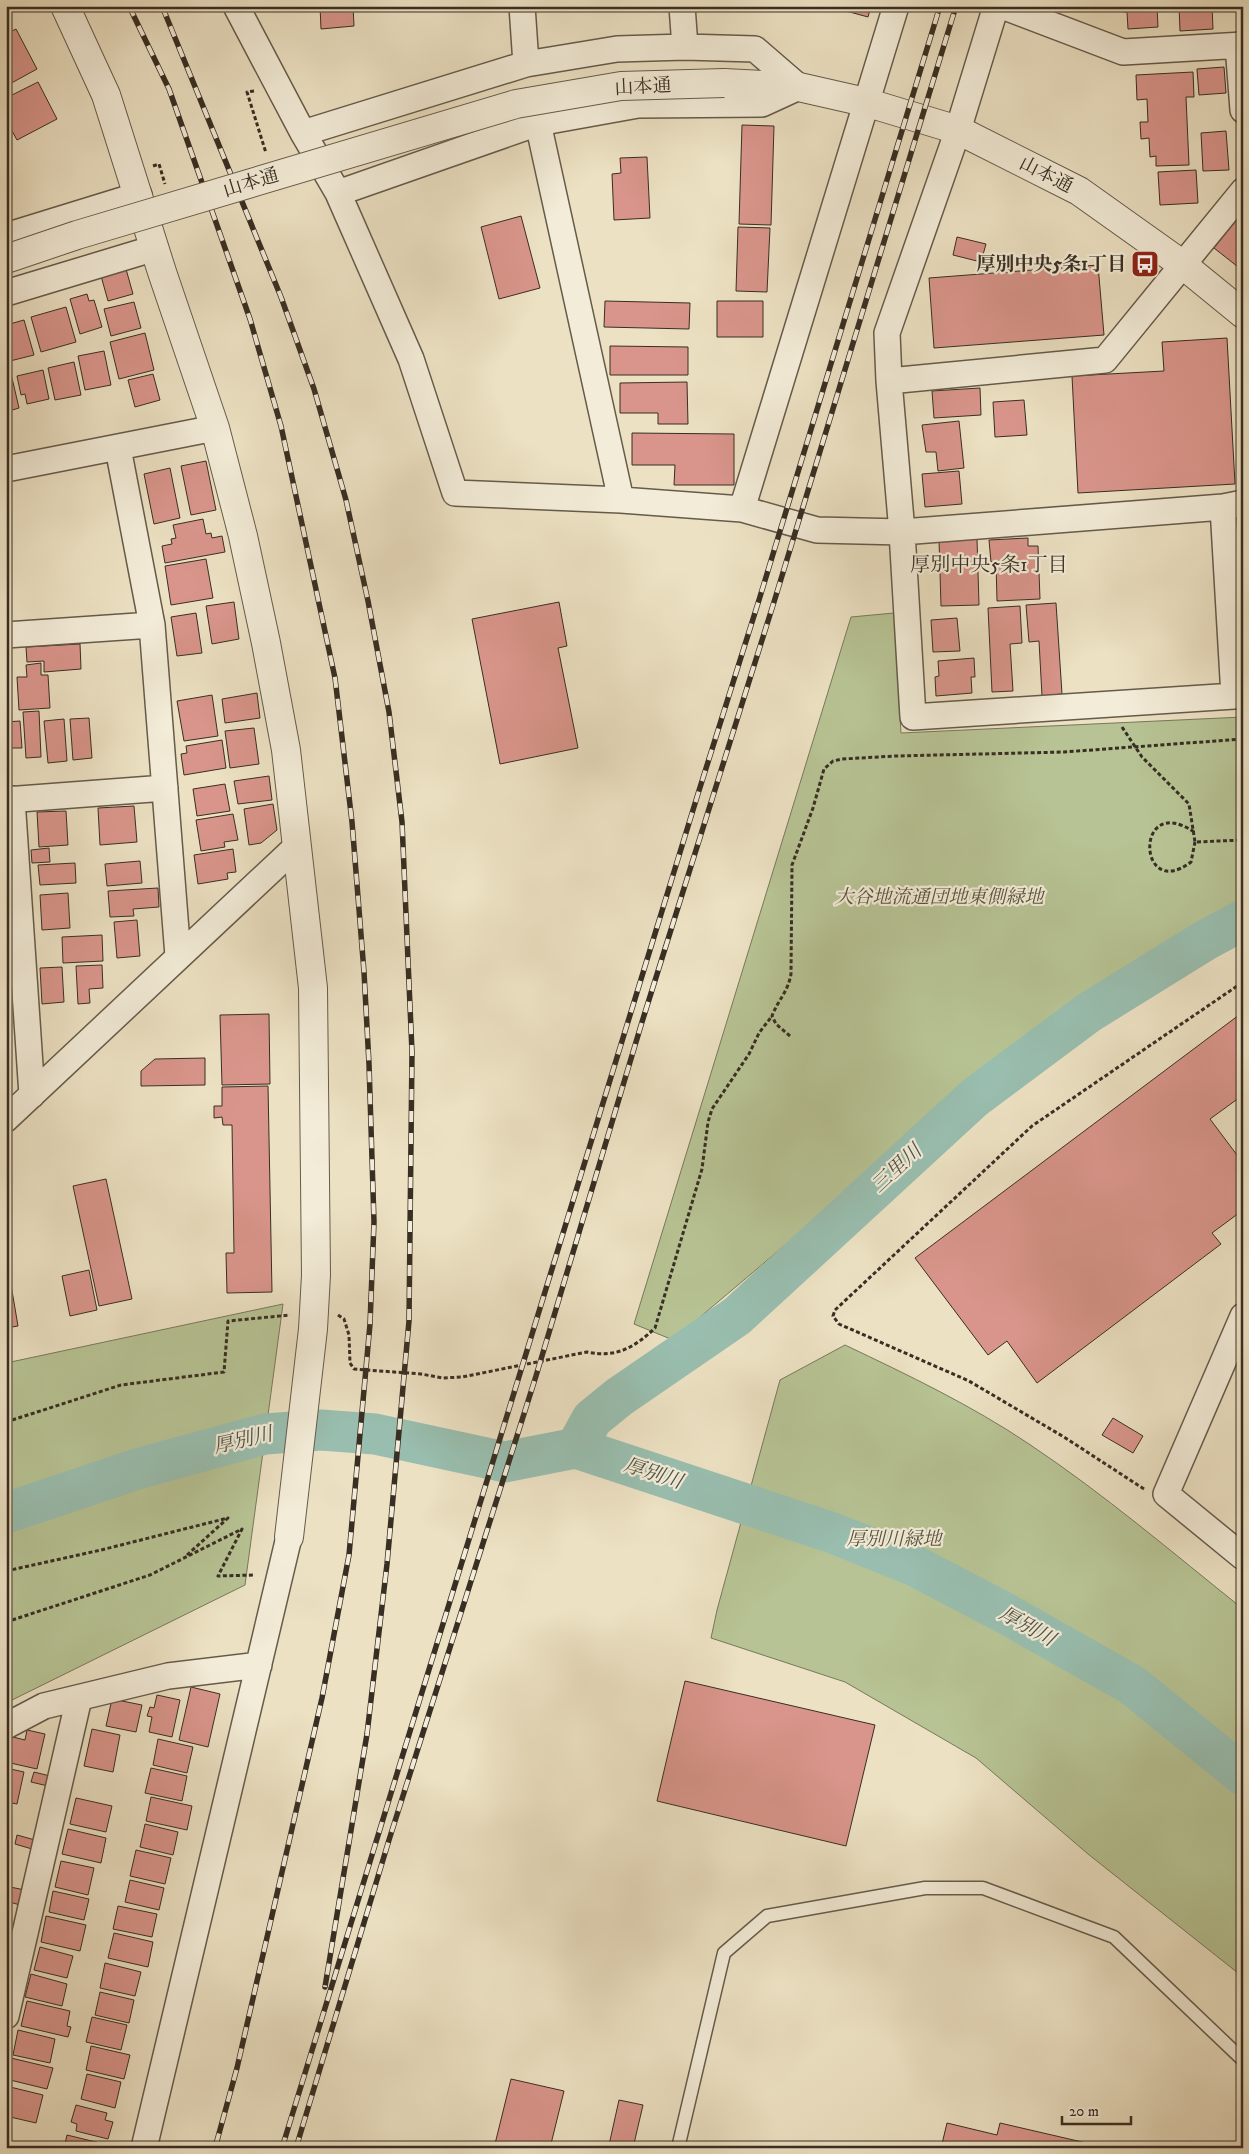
<svg xmlns="http://www.w3.org/2000/svg" width="1249" height="2154" font-family="'IM FELL DW Pica','Noto Serif JP',serif">
	<style>
		.green { fill: #b7c394; stroke: #78785c }
		.lines { fill: none; stroke-linecap: round; stroke-linejoin: round }
		.river { stroke: #99beaf; stroke-width: 41 }
		.building { fill: #d9958b; stroke: #382e23 }
		.service-casing { stroke: #655b4b; stroke-width: 15 }
		.minor-casing { stroke: #655b4b; stroke-width: 28 }
		.tertiary-casing { stroke: #655b4b; stroke-width: 30 }
		.path { stroke: #382e23; stroke-width: 3; stroke-dasharray: 4 2.5; stroke-linecap: butt }
		.service { stroke: #f3ecd8; stroke-width: 12 }
		.minor { stroke: #f3ecd8; stroke-width: 25 }
		.tertiary { stroke: #f3ecd8; stroke-width: 28 }
		.rail-casing { stroke: #382e23; stroke-width: 5.5 }
		.rail { stroke: #f3ecd8; stroke-width: 4; stroke-dasharray: 11; stroke-linecap: butt }
		.tertiary-bridge-casing { stroke: #655b4b; stroke-width: 30; stroke-linecap: butt }
		.tertiary-bridge { stroke: #f3ecd8; stroke-width: 28 }
		.labels { text-anchor: middle; dominant-baseline: central; stroke-width: 4.5; stroke-linejoin: round; paint-order: stroke }
		.street-label { font-size: 19px; fill: #382e23; stroke: #f3ecd8 }
		.poi-label { font-size: 19px; font-weight: bold; fill: #382e23; stroke: #f3ecd8; text-anchor: end }
		.park-label { font-size: 19px; font-style: italic; fill: #58533f; stroke: #f3ecd8 }
		.neighbourhood-label { font-size: 20px; fill: #382e23; stroke: #f3ecd8 }
		.water-label { font-size: 20px; font-style: italic; fill: #505246; stroke: #f3ecd8 }
	</style>
	<rect width="100%" height="100%" fill="#ece1c3"/>
	<filter id="stains"><feTurbulence type="fractalNoise" baseFrequency=".004" numOctaves="4"/><feColorMatrix values="0 0 0 0 .2 0 0 0 0 .09 0 0 0 0 .02 0 0 0 .5 -.17"/></filter>
	<radialGradient id="worn" r=".72"><stop offset=".6" stop-color="#630" stop-opacity="0"/><stop offset="1" stop-color="#630" stop-opacity=".3"/></radialGradient>
	<path class="green" d="M 894,613 L 901,733 L 1243,717 L 1243,902 L 1176,936 L 1045,1025 L 673,1340 L 634,1324 L 851,617 Z
		M 283,1304 L 245,1585 L 6,1703 L 6,1363 Z
		M 845,1345 C 908,1375 971,1405 1029,1444 C 1104,1494 1173,1553 1243,1609 L 1243,1977 L 1088,1854 L 976,1758 L 845,1682 L 711,1638 L 717,1610 L 780,1380 Z"/>
	<g class="lines">
		<path class="river" d="M 576,1448 L 592,1419 L 619,1397 L 737,1316 L 974,1098 L 1088,1013 L 1204,941 L 1243,920
			M 6,1513 L 137,1469 L 265,1434 L 321,1430 L 375,1434 L 505,1462 L 576,1448 L 833,1533 L 915,1566 L 1003,1612 L 1132,1685 L 1243,1775"/>
	</g>
	<path class="building" d="M 320,6 L 353,6 L 354,26 L 321,29 Z
		M 847,6 L 871,6 L 868,17 L 846,11 Z
		M 1123,6 L 1157,6 L 1158,27 L 1128,29 L 1127,12 L 1123,12 Z
		M 1179,6 L 1212,6 L 1213,29 L 1180,31 Z
		M 16,29 L 37,69 L 6,86 L 6,34 Z
		M 1224,67 L 1226,93 L 1199,95 L 1197,69 Z
		M 1193,72 L 1194,97 L 1186,97 L 1189,165 L 1156,166 L 1156,156 L 1150,157 L 1149,138 L 1141,139 L 1140,122 L 1148,122 L 1147,99 L 1137,100 L 1136,75 Z
		M 38,82 L 57,119 L 17,140 L 6,120 L 6,98 Z
		M 742,125 L 774,126 L 771,225 L 739,224 Z
		M 1226,131 L 1229,170 L 1203,171 L 1201,133 Z
		M 647,157 L 650,218 L 614,220 L 612,174 L 621,173 L 620,158 Z
		M 1196,170 L 1198,203 L 1160,205 L 1158,172 Z
		M 1243,212 L 1243,269 L 1242,270 L 1214,248 Z
		M 521,216 L 540,288 L 499,299 L 481,227 Z
		M 738,227 L 770,228 L 767,292 L 736,291 Z
		M 957,237 L 986,244 L 981,262 L 953,255 Z
		M 1098,265 L 1104,335 L 934,348 L 929,278 Z
		M 126,269 L 133,294 L 108,301 L 101,276 Z
		M 87,294 L 89,301 L 94,300 L 102,327 L 80,334 L 70,299 Z
		M 605,301 L 690,303 L 689,329 L 604,327 Z
		M 717,301 L 763,301 L 763,337 L 717,337 Z
		M 134,302 L 141,328 L 111,336 L 104,309 Z
		M 66,307 L 76,342 L 41,352 L 31,317 Z
		M 24,320 L 34,355 L 6,362 L 6,325 Z
		M 145,333 L 154,370 L 119,379 L 110,342 Z
		M 1227,338 L 1235,484 L 1078,493 L 1072,376 L 1164,371 L 1162,342 Z
		M 610,346 L 688,347 L 688,375 L 610,375 Z
		M 104,351 L 111,385 L 85,390 L 78,356 Z
		M 74,362 L 81,395 L 55,400 L 48,368 Z
		M 43,370 L 49,399 L 27,404 L 25,394 L 21,395 L 17,376 Z
		M 153,374 L 160,400 L 135,407 L 128,380 Z
		M 12,378 L 19,408 L 6,412 L 6,380 Z
		M 687,382 L 688,424 L 658,424 L 658,413 L 620,413 L 620,383 Z
		M 980,388 L 981,415 L 934,418 L 932,391 Z
		M 1024,400 L 1027,435 L 995,437 L 993,402 Z
		M 959,421 L 964,468 L 938,471 L 936,452 L 926,452 L 922,425 Z
		M 632,433 L 734,434 L 734,485 L 674,485 L 675,465 L 632,465 Z
		M 206,461 L 216,510 L 191,515 L 181,466 Z
		M 170,468 L 180,518 L 154,524 L 144,474 Z
		M 959,471 L 962,504 L 925,507 L 922,474 Z
		M 203,519 L 206,534 L 211,533 L 212,538 L 222,536 L 225,552 L 165,563 L 162,546 L 172,544 L 171,539 L 176,538 L 173,525 Z
		M 1028,538 L 1028,546 L 1038,546 L 1040,599 L 997,601 L 996,562 L 991,562 L 989,540 Z
		M 977,539 L 979,605 L 941,606 L 939,540 Z
		M 206,559 L 213,598 L 171,605 L 165,566 Z
		M 234,602 L 239,639 L 212,644 L 206,606 Z
		M 559,602 L 567,646 L 558,648 L 578,748 L 500,764 L 472,619 Z
		M 1056,603 L 1062,694 L 1042,696 L 1039,641 L 1029,642 L 1026,605 Z
		M 1020,606 L 1022,643 L 1010,644 L 1013,691 L 992,692 L 988,608 Z
		M 196,613 L 202,653 L 177,656 L 171,617 Z
		M 957,618 L 960,651 L 933,652 L 931,620 Z
		M 80,644 L 81,669 L 44,672 L 44,661 L 27,662 L 26,647 Z
		M 974,658 L 975,677 L 971,677 L 972,693 L 936,696 L 935,677 L 939,676 L 938,661 Z
		M 41,663 L 41,675 L 48,675 L 50,708 L 19,710 L 17,677 L 27,677 L 26,665 Z
		M 257,693 L 260,718 L 225,723 L 222,699 Z
		M 212,695 L 218,736 L 184,741 L 177,701 Z
		M 39,711 L 41,757 L 26,758 L 23,712 Z
		M 89,718 L 92,758 L 73,760 L 70,719 Z
		M 64,719 L 67,761 L 48,763 L 44,721 Z
		M 20,721 L 22,748 L 6,748 L 6,722 Z
		M 254,728 L 259,764 L 230,768 L 225,731 Z
		M 222,740 L 226,768 L 184,775 L 181,754 L 187,753 L 186,746 Z
		M 269,776 L 272,800 L 238,804 L 234,781 Z
		M 225,784 L 230,811 L 197,816 L 193,789 Z
		M 273,804 L 277,830 L 261,843 L 249,845 L 244,809 Z
		M 134,806 L 137,842 L 100,845 L 98,808 Z
		M 66,811 L 68,845 L 39,847 L 37,812 Z
		M 233,814 L 238,840 L 224,842 L 225,847 L 201,851 L 196,820 Z
		M 49,848 L 50,862 L 32,863 L 31,850 Z
		M 233,849 L 236,872 L 227,873 L 228,879 L 198,884 L 194,855 Z
		M 140,861 L 142,883 L 107,886 L 105,864 Z
		M 75,863 L 76,883 L 40,885 L 38,865 Z
		M 158,888 L 159,907 L 133,909 L 134,916 L 110,917 L 108,891 Z
		M 68,893 L 70,928 L 42,930 L 40,895 Z
		M 137,920 L 140,956 L 117,958 L 114,922 Z
		M 102,935 L 103,961 L 63,963 L 62,937 Z
		M 102,965 L 103,988 L 89,989 L 90,1003 L 78,1004 L 76,966 Z
		M 62,967 L 64,1002 L 42,1004 L 40,968 Z
		M 1243,1012 L 1243,1095 L 1210,1119 L 1243,1163 L 1243,1188 L 1240,1190 L 1243,1194 L 1243,1210 L 1212,1233 L 1221,1244 L 1037,1383 L 1007,1341 L 988,1355 L 915,1258 Z
		M 269,1014 L 270,1084 L 222,1085 L 220,1015 Z
		M 205,1058 L 205,1085 L 141,1086 L 141,1071 L 155,1059 Z
		M 268,1086 L 272,1292 L 227,1293 L 226,1253 L 234,1253 L 232,1125 L 223,1125 L 222,1117 L 214,1118 L 214,1106 L 222,1106 L 222,1087 Z
		M 106,1179 L 132,1299 L 99,1306 L 73,1186 Z
		M 6,1267 L 8,1267 L 18,1326 L 6,1328 Z
		M 89,1270 L 97,1310 L 70,1316 L 62,1276 Z
		M 1113,1418 L 1143,1436 L 1133,1453 L 1102,1435 Z
		M 685,1681 L 875,1725 L 846,1846 L 657,1801 Z
		M 191,1687 L 220,1694 L 208,1747 L 179,1740 Z
		M 157,1695 L 180,1700 L 172,1737 L 149,1732 L 152,1717 L 147,1716 L 150,1707 L 154,1708 Z
		M 112,1699 L 142,1705 L 136,1732 L 106,1726 Z
		M 92,1729 L 120,1735 L 113,1772 L 84,1766 Z
		M 27,1730 L 45,1734 L 37,1769 L 6,1762 L 9,1736 L 25,1740 Z
		M 158,1739 L 193,1747 L 187,1773 L 153,1765 Z
		M 6,1768 L 24,1772 L 17,1804 L 6,1802 Z
		M 151,1768 L 187,1776 L 182,1801 L 145,1793 Z
		M 34,1772 L 50,1776 L 48,1786 L 31,1782 Z
		M 151,1797 L 192,1806 L 187,1830 L 146,1821 Z
		M 76,1798 L 112,1806 L 106,1832 L 70,1824 Z
		M 145,1824 L 178,1832 L 173,1855 L 140,1847 Z
		M 68,1829 L 106,1838 L 101,1863 L 62,1854 Z
		M 17,1835 L 35,1840 L 32,1849 L 15,1844 Z
		M 136,1850 L 171,1858 L 165,1884 L 130,1876 Z
		M 61,1861 L 94,1868 L 88,1895 L 55,1887 Z
		M 130,1880 L 164,1888 L 159,1910 L 125,1902 Z
		M 10,1887 L 25,1890 L 20,1905 L 6,1901 Z
		M 53,1891 L 89,1899 L 84,1920 L 49,1912 Z
		M 118,1906 L 157,1914 L 152,1937 L 113,1929 Z
		M 46,1916 L 86,1925 L 80,1951 L 41,1942 Z
		M 114,1933 L 153,1942 L 148,1967 L 108,1958 Z
		M 40,1947 L 73,1956 L 67,1978 L 34,1970 Z
		M 105,1963 L 141,1972 L 135,1996 L 100,1988 Z
		M 31,1974 L 67,1984 L 62,2006 L 25,1997 Z
		M 100,1992 L 134,2000 L 129,2023 L 95,2015 Z
		M 27,2001 L 70,2011 L 67,2026 L 71,2027 L 68,2037 L 21,2026 Z
		M 92,2017 L 127,2025 L 121,2050 L 86,2042 Z
		M 18,2030 L 55,2039 L 50,2063 L 13,2055 Z
		M 91,2046 L 130,2055 L 124,2079 L 86,2070 Z
		M 11,2058 L 53,2068 L 47,2089 L 6,2079 Z
		M 87,2074 L 121,2082 L 115,2108 L 81,2099 Z
		M 511,2079 L 564,2091 L 550,2148 L 494,2148 Z
		M 6,2086 L 43,2095 L 36,2123 L 6,2116 Z
		M 619,2100 L 643,2105 L 633,2148 L 609,2145 Z
		M 76,2105 L 107,2113 L 105,2120 L 113,2122 L 108,2139 L 76,2131 L 77,2124 L 71,2122 Z
		M 947,2123 L 997,2135 L 1000,2123 L 1108,2148 L 941,2148 Z
		M 67,2135 L 104,2144 L 103,2148 L 64,2148 Z"/>
	<g class="lines">
		<defs>
			<path id="service" d="M 678,2148 L 724,1953 L 767,1916 L 925,1888 L 983,1888 L 1114,1937 L 1243,2060"/>
			<path id="minor" d="M 236,6 L 303,133 L 338,193 L 411,359 L 455,493 L 621,500 L 742,509 L 817,530 L 902,532 L 1223,507 L 1243,503
				M 522,6 L 526,64
				M 682,6 L 685,47
				M 996,6 L 958,130 L 887,333 L 889,381 L 902,532 L 913,717 L 1234,696 L 1223,507
				M 1002,6 L 1123,52 L 1243,45
				M 1238,45 L 1243,110
				M 538,123 L 621,500
				M 303,133 L 526,64 L 617,49 L 685,47 L 755,49 L 799,87 L 762,104 L 638,105 L 538,123 L 338,193
				M 6,236 L 139,195
				M 6,293 L 155,248
				M 889,381 L 1105,360 L 1243,191
				M 118,448 L 152,625 L 178,956
				M 6,469 L 215,428
				M 742,509 L 896,6
				M 6,635 L 152,625
				M 12,799 L 32,1095
				M 6,800 L 165,788
				M 6,1119 L 297,846
				M 1243,1316 L 1166,1494 L 1243,1557
				M 6,1726 L 44,1706 L 168,1676 L 259,1665
				M 6,2016 L 79,1698
				M 144,2148 L 289,1537"/>
			<path id="tertiary" d="M 65,6 L 106,95 L 162,272 L 215,428 L 243,536 L 266,643 L 286,750 L 313,988 L 316,1275 L 313,1329 L 289,1537
				M 724,83 L 799,87 L 865,102 L 958,130 L 1079,191 L 1183,265 L 1243,314"/>
		</defs>
		<use href="#service" class="service-casing"/>
		<use href="#minor" class="minor-casing"/>
		<use href="#tertiary" class="tertiary-casing"/>
		<path class="path" d="M 254,91 L 247,92 L 266,153
			M 153,166 L 159,164 L 165,184
			M 1122,727 L 1142,757 L 1189,804 L 1195,842 L 1243,840
			M 1194,832 C 1134,791 1137,903 1191,862 L 1195,842
			M 790,1036 L 776,1024 L 772,1016 C 778,1000 788,992 791,974 L 792,865 L 813,808 L 824,769 L 833,761 L 842,759 L 896,756 L 1064,752 L 1243,739
			M 338,1315 L 344,1319 L 349,1335 L 350,1363 L 354,1369 L 421,1374 L 443,1378 L 462,1377 L 587,1352 C 616,1358 634,1348 655,1328 L 702,1169 L 708,1122 L 712,1109 L 749,1054 L 759,1033 L 772,1016
			M 6,1422 L 121,1385 L 224,1372 L 228,1321 L 290,1315
			M 1144,1489 L 1064,1437 L 969,1381 L 839,1324 L 833,1316 L 835,1310 L 1032,1126 L 1243,982
			M 6,1571 L 101,1550 L 228,1518 L 187,1555
			M 6,1622 L 150,1575 L 242,1529 L 218,1576 L 255,1575"/>
		<use href="#service" class="service"/>
		<use href="#minor" class="minor"/>
		<use href="#tertiary" class="tertiary"/>
		<defs>
			<path id="rail" d="M 129,6 L 169,89 L 250,319 L 281,426 L 335,678 L 352,822 L 364,972 L 369,1064 L 374,1222 L 370,1324 L 349,1555 L 322,1698 L 237,2068 L 215,2148
				M 162,6 L 281,297 L 314,389 L 346,500 L 368,601 L 389,712 L 402,822 L 412,1052 L 409,1321 L 387,1564 L 367,1734 L 325,1987
				M 282,2148 L 697,797 L 759,600 L 940,6
				M 296,2148 L 389,1840 L 536,1376 L 642,1022 L 774,602 L 956,6"/>
		</defs>
		<use href="#rail" class="rail-casing"/>
		<use href="#rail" class="rail"/>
		<defs>
			<path id="tertiary-bridge" d="M 6,259 L 77,235 L 516,104 L 621,86 L 724,83"/>
		</defs>
		<use href="#tertiary-bridge" class="tertiary-bridge-casing"/>
		<use href="#tertiary-bridge" class="tertiary-bridge"/>
	</g>
	<defs>
		<symbol id="bus-square" viewBox="-11 -11 22 22"><rect x="-9" y="-9" width="18" height="18" rx="4" fill="#8f2418" stroke="#f3ecd8"/><path d="M-5-6H5V4H4V6H2V4H-2V6H-4V4H-5ZM-3.5-4V0h7V-4ZM-3.5 1.2v1.5H-2V1.2ZM2 1.2v1.5H3.5V1.2Z" fill="#fff"/></symbol>
	</defs>
	<g fill-rule="evenodd">
		<use href="#bus-square" x="1129" y="248" width="32" height="32"/>
	</g>
	<g class="labels">
		<g class="street-label">
			<text transform="translate(643 87) rotate(-3)">山本通</text>
			<text transform="translate(1046 175) rotate(27)">山本通</text>
			<text transform="translate(251 183) rotate(-17)">山本通</text>
		</g>
		<g class="poi-label">
			<text x="1126" y="264">厚別中央5条1丁目</text>
		</g>
		<g class="park-label">
			<text x="939" y="897">大谷地流通団地東側緑地</text>
			<text x="894" y="1539">厚別川緑地</text>
		</g>
		<g class="neighbourhood-label">
			<text x="989" y="565">厚別中央5条1丁目</text>
		</g>
		<g class="water-label">
			<text transform="translate(897 1169) rotate(-43)">三里川</text>
			<text transform="translate(243 1441) rotate(-13)">厚別川</text>
			<text transform="translate(653 1474) rotate(18)">厚別川</text>
			<text transform="translate(1027 1627) rotate(29)">厚別川</text>
		</g>
	</g>
	<rect width="1249" height="2154" fill="none" stroke="#ece1c3" stroke-width="25"/>
	<rect x="8" y="8" width="1234" height="2139" fill="none" stroke="#382e23" stroke-width="2.5"/>
	<rect x="12" y="12" width="1224" height="2129" fill="none" stroke="#382e23"/>
	<path d="M1062 2116v8h69v-8" fill="none" stroke="#382e23" stroke-width="2.5"/>
	<text x="1069" y="2116" font-size="15" fill="#382e23" stroke="#f3ecd8" stroke-width="4" paint-order="stroke">20 m</text>
	<rect width="100%" height="100%" filter="url(#stains)"/>
	<rect width="100%" height="100%" fill="url(#worn)"/>
</svg>
